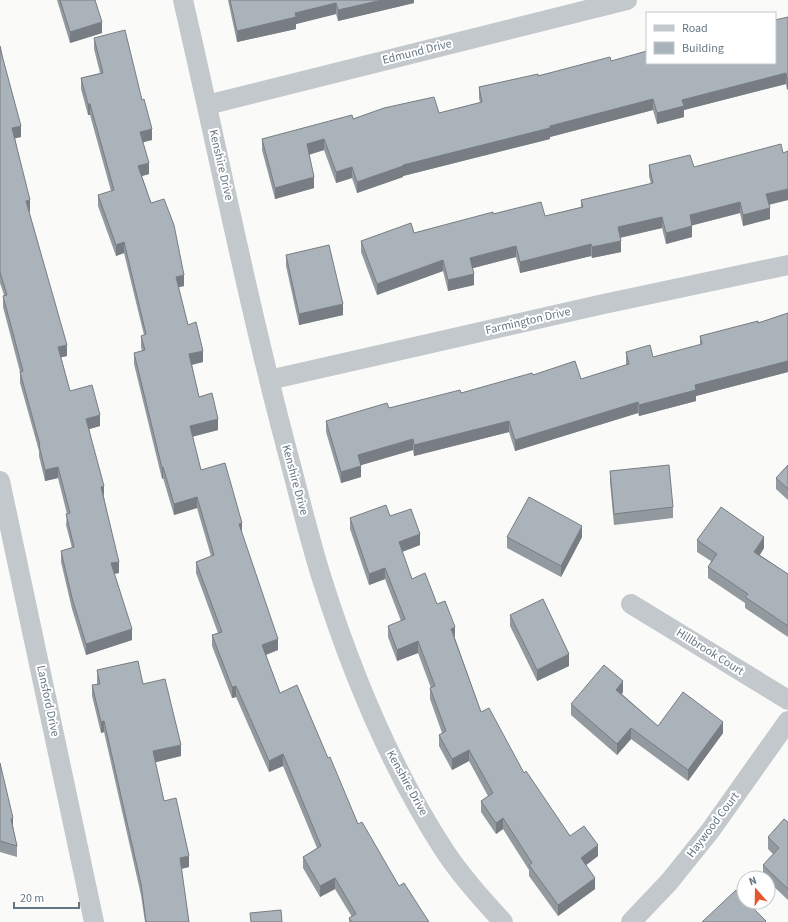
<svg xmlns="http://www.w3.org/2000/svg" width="788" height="922" font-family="'Source Sans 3',sans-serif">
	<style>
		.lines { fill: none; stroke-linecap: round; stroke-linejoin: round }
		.minor { stroke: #c3c8cc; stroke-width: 20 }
		.wall { fill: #929a9f }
		.shaded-wall { fill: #777d82 }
		.building { fill: #aab3b9; stroke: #777d82 }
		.labels { text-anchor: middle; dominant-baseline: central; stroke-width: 4; stroke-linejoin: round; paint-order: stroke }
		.street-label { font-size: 12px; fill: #657683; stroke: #fff }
	</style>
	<rect width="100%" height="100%" fill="#fafaf8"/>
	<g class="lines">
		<path class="minor" d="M 183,0 C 218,151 248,304 288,454 C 299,495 309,538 322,579 C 352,674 391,769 446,853 C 463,878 483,900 503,922
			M 207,105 L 627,0
			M 269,380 L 599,305 L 788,265
			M 0,481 L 94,922
			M 631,604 L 788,700
			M 631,922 L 669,882 L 710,831 L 788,721"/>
	</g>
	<path class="wall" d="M 57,0 L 95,0 L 102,33 L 70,43 Z
		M 228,0 L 414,0 L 414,3 L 338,21 L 336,14 L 296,24 L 296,29 L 237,42 Z
		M 788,17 L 787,90 L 786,84 L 684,110 L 684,117 L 657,124 L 653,110 L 550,137 L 550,139 L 403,176 L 403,177 L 357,193 L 352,178 L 336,183 L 324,150 L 309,155 L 314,188 L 275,199 L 262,150 L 262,139 L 353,119 L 439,113 L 480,103 L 479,98 L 479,87 L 611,61 L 775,63 Z
		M 94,38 L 142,100 L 152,140 L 143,142 L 149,174 L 142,176 L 151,203 L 184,286 L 178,287 L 188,325 L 203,362 L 192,365 L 199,397 L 218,430 L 192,437 L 201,470 L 242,534 L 278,650 L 266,655 L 280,693 L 328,758 L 358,824 L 399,886 L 429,922 L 349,922 L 349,918 L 352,917 L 335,889 L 320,897 L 303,868 L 303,857 L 317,848 L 283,766 L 269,772 L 236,697 L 232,698 L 212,646 L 212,635 L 218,633 L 196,573 L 196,562 L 211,556 L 197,508 L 174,515 L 163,478 L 162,479 L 134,364 L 134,353 L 142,351 L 141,347 L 141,336 L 144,335 L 124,253 L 116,256 L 98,206 L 98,195 L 111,191 L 90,115 L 88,115 L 81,89 L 81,78 L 100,73 L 94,49 Z
		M 0,46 L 21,137 L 15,138 L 30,211 L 29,212 L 67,356 L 61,357 L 70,391 L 100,426 L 89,429 L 104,497 L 119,573 L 114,574 L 132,640 L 86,655 L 72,609 L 61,562 L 61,551 L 72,548 L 66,525 L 67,514 L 58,478 L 45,481 L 39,456 L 39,451 L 20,383 L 20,372 L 3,307 L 3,296 L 4,295 L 0,283 Z
		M 649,165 L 694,167 L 788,200 L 769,205 L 770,219 L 743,226 L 740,213 L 692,225 L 692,237 L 666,244 L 662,228 L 620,238 L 621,252 L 592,258 L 591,256 L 520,273 L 516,257 L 472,268 L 474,285 L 448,291 L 443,271 L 377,295 L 361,252 L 361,241 L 414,233 L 493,214 L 545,216 L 581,207 L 581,200 L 651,184 L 649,176 Z
		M 286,255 L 343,315 L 299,325 L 286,266 Z
		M 788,313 L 788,372 L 696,396 L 696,401 L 639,416 L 638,413 L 515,451 L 509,432 L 414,456 L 413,450 L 361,465 L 361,477 L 341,483 L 326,432 L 326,421 L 461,393 L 533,375 L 581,379 L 626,365 L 626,352 L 653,357 L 700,345 L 700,336 L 758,323 Z
		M 788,465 L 788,500 L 776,489 L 776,478 Z
		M 610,471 L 673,507 L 673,518 L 614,525 L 610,482 Z
		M 390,516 L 420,545 L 402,552 L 412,579 L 437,604 L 455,638 L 481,712 L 524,773 L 570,836 L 598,856 L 586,865 L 595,889 L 558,916 L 529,876 L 529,870 L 503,829 L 496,834 L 481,812 L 481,801 L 488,796 L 469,761 L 452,770 L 439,746 L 439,735 L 442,733 L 430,699 L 430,688 L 431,688 L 418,653 L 397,661 L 388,637 L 388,626 L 401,621 L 385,579 L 369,585 L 350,529 L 350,518 Z
		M 507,537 L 582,537 L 561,577 L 507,548 Z
		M 697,540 L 764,548 L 760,555 L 788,574 L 788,637 L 745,608 L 745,603 L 708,578 L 708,567 L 711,561 L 697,552 Z
		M 510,615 L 569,666 L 537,681 L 510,626 Z
		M 97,670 L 143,684 L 181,756 L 155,762 L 164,801 L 189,867 L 181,869 L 189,922 L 145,922 L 141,895 L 104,732 L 101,733 L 92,696 L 92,685 L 97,684 Z
		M 623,692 L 622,694 L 658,726 L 723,733 L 688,781 L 631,739 L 617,755 L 571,715 L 571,704 Z
		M 0,763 L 17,846 L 17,857 L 0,852 Z
		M 788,822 L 788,900 L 768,881 L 768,878 L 764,878 L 763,876 L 763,865 L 773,854 L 768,849 L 768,837 Z"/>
	<path class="shaded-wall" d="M 382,0 L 414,0 L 414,3 L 338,21 L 338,10 Z
		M 336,3 L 336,14 L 296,24 L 296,29 L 237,42 L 237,31 L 295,13 Z
		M 102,22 L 102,33 L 70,43 L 70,32 Z
		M 786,73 L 786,84 L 684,110 L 684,117 L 657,124 L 657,113 L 682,100 Z
		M 788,78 L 788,89 L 787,90 L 787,79 Z
		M 653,99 L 653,110 L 550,137 L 550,139 L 403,176 L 403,177 L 357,193 L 357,182 L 403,165 Z
		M 88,104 L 90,104 L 90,115 L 88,115 Z
		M 21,126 L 21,137 L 12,139 L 12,128 Z
		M 152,129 L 152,140 L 140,143 L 140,132 Z
		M 324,139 L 324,150 L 307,155 L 307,144 Z
		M 149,163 L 149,174 L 138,177 L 138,166 Z
		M 352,167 L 352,178 L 336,183 L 336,172 Z
		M 314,177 L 314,188 L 275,199 L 275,188 Z
		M 788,189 L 788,200 L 766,205 L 766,194 Z
		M 30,200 L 30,211 L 26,212 L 26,201 Z
		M 740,202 L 740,213 L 690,226 L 690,215 Z
		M 770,208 L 770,219 L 743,226 L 743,215 Z
		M 662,217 L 662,228 L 618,238 L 618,227 Z
		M 692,226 L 692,237 L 666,244 L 666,233 Z
		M 621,241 L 621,252 L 592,258 L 592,247 Z
		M 124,242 L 124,253 L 116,256 L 116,245 Z
		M 591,244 L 591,256 L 520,273 L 520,262 Z
		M 516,246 L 516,257 L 470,269 L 470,258 Z
		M 443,260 L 443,271 L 377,295 L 377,284 Z
		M 474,274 L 474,285 L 448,291 L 448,280 Z
		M 184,275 L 184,286 L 176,288 L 176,277 Z
		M 343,304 L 343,315 L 299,325 L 299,314 Z
		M 67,345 L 67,356 L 58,358 L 58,347 Z
		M 203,351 L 203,362 L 189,365 L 189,354 Z
		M 788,361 L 788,372 L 696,396 L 696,401 L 639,416 L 639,405 L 695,385 Z
		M 638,402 L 638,413 L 515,451 L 515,440 Z
		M 100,415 L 100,426 L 86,430 L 86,419 Z
		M 218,419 L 218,430 L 190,437 L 190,426 Z
		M 509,421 L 509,432 L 414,456 L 414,445 Z
		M 413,439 L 413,450 L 358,466 L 358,455 Z
		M 361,466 L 361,477 L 341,483 L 341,472 Z
		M 58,467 L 58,478 L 45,481 L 45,470 Z
		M 163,467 L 163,478 L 162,479 L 162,468 Z
		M 104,486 L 104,497 L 101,487 Z
		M 197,497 L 197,508 L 174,515 L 174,504 Z
		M 242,523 L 242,534 L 239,535 L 239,524 Z
		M 582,526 L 582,537 L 561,577 L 561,566 Z
		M 420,534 L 420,545 L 399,553 L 399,542 Z
		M 764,537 L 764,548 L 754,563 L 754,552 Z
		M 119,562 L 119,573 L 111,574 L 111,563 Z
		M 385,568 L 385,579 L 369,585 L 369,574 Z
		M 455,627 L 455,638 L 451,629 Z
		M 132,629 L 132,640 L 86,655 L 86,644 Z
		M 278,639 L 278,650 L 262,656 L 262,645 Z
		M 418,641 L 418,653 L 397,661 L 397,650 Z
		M 569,654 L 569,666 L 537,681 L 537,670 Z
		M 623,681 L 623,692 L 616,701 L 616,690 Z
		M 236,686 L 236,697 L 232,698 L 232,687 Z
		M 104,721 L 104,732 L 101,733 L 101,722 Z
		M 723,722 L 723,733 L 688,781 L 688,770 Z
		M 631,728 L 631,739 L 617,755 L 617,744 Z
		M 181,745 L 181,756 L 153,763 L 153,751 Z
		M 469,750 L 469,761 L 452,770 L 452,759 Z
		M 283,754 L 283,766 L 269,772 L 269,761 Z
		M 13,818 L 13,829 L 11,819 Z
		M 503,818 L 503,829 L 496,834 L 496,823 Z
		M 598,845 L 598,856 L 581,869 L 581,858 Z
		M 189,856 L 189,867 L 180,869 L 180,858 Z
		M 335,878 L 335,889 L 320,897 L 320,886 Z
		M 595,878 L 595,889 L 558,916 L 558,905 Z"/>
	<path class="building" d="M 60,0 L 95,0 L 102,22 L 70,32 Z
		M 230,0 L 382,0 L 338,10 L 336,3 L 295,13 L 296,17 L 237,31 Z
		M 788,17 L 788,78 L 787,79 L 786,73 L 682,100 L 684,106 L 657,113 L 653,99 L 550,126 L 550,128 L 403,165 L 403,166 L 357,182 L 352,167 L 336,172 L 324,139 L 307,144 L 314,177 L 275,188 L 262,139 L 352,115 L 353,119 L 384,108 L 434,97 L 439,113 L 482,102 L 479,87 L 538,74 L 538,76 L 610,57 L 611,61 L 647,51 L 647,63 L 775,63 L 775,20 Z
		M 125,30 L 142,100 L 144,99 L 152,129 L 140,132 L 149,163 L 138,166 L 151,203 L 164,199 L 174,225 L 184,275 L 176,277 L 188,325 L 196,322 L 203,351 L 189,354 L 199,397 L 212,393 L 218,419 L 190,426 L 201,470 L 225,463 L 242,523 L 239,524 L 278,639 L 262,645 L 280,693 L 297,685 L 328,758 L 330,757 L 358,824 L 362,822 L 399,886 L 404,883 L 429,922 L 352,922 L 349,918 L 356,914 L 335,878 L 320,886 L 303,857 L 321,846 L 283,754 L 269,761 L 236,686 L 232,687 L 212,635 L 222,632 L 196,562 L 214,555 L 197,497 L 174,504 L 163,467 L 162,468 L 134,353 L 145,350 L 141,336 L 146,334 L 124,242 L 116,245 L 98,195 L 114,190 L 90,104 L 88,104 L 81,78 L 103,73 L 94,38 Z
		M 0,46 L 3,59 L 21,126 L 12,128 L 30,200 L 26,201 L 67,345 L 58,347 L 70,391 L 92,385 L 100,415 L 86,419 L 104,486 L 101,487 L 119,562 L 111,563 L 132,629 L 86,644 L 72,598 L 61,551 L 74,547 L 66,514 L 70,513 L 58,467 L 45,470 L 39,445 L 40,445 L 20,372 L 23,371 L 3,296 L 7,295 L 0,272 Z
		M 781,144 L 783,153 L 788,151 L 788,189 L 766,194 L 770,208 L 743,215 L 740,202 L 690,215 L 692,226 L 666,233 L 662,217 L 618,227 L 621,241 L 592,247 L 591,244 L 520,262 L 516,246 L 470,258 L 474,274 L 448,280 L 443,260 L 377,284 L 361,241 L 411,223 L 414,233 L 493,212 L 493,214 L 541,202 L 545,216 L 583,207 L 581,200 L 653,183 L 649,165 L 690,155 L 694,167 Z
		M 329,245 L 343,304 L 299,314 L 286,255 Z
		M 788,313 L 788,361 L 695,385 L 696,390 L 639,405 L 638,402 L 515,440 L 509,421 L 414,445 L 413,439 L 358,455 L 361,466 L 341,472 L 326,421 L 387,403 L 389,408 L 460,390 L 461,393 L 532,373 L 533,375 L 575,361 L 581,379 L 629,364 L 626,352 L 650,345 L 653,357 L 702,344 L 700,336 L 758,321 L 758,323 Z
		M 669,465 L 673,507 L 614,514 L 610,471 Z
		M 788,465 L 788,489 L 776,478 Z
		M 529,497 L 582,526 L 561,566 L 507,537 Z
		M 386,505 L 390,516 L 411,509 L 420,534 L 399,542 L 412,579 L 425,573 L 437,604 L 445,601 L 455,627 L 451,629 L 481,712 L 489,708 L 524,773 L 526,771 L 570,836 L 584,826 L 598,845 L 581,858 L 595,878 L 558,905 L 529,865 L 532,863 L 503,818 L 496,823 L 481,801 L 493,793 L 469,750 L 452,759 L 439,735 L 446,731 L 430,688 L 435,686 L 418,641 L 397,650 L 388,626 L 405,619 L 385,568 L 369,574 L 350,518 Z
		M 721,507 L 764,537 L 754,552 L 788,574 L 788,626 L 745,597 L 748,594 L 708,567 L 717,554 L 697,540 Z
		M 543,599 L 569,654 L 537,670 L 510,615 Z
		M 138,661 L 143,684 L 165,679 L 181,745 L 153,751 L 164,801 L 176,798 L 189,856 L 180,858 L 189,922 L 146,922 L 141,884 L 104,721 L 101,722 L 92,685 L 100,684 L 97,670 Z
		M 604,665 L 623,681 L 616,690 L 658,726 L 683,692 L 723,722 L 688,770 L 631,728 L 617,744 L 571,704 Z
		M 0,763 L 13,818 L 11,819 L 17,846 L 0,841 Z
		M 784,819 L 788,822 L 788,889 L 763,865 L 779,848 L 768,837 Z
		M 736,890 L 744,898 L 744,902 L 747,902 L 766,921 L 765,922 L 702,922 Z
		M 281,910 L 282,922 L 251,922 L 250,913 Z"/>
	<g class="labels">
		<g class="street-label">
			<text transform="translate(417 52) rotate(-14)">Edmund Drive</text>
			<text transform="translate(221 165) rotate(77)">Kenshire Drive</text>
			<text transform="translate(528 321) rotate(-13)">Farmington Drive</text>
			<text transform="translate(295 480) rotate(75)">Kenshire Drive</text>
			<text transform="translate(710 652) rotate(32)">Hillbrook Court</text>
			<text transform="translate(48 701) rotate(78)">Lansford Drive</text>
			<text transform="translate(407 783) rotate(61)">Kenshire Drive</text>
			<text transform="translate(713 825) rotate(-53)">Haywood Court</text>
		</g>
	</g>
	<rect x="646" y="12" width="130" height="52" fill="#ffffff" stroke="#c1c8cd"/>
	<rect x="654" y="25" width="20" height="6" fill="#c3c8cc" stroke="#c1c8cd"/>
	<text x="682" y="32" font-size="12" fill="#657683">Road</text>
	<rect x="654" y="42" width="20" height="12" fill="#aab3b9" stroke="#c1c8cd"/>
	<text x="682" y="52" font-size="12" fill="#657683">Building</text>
	<g transform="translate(756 890) rotate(340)"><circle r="19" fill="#ffffff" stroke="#c1c8cd"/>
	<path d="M0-3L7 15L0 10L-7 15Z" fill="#e4572e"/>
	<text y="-6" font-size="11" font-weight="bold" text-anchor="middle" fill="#657683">N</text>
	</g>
	<path d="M14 902v6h65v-6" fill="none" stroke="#657683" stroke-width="2"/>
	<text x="20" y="902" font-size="12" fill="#657683" stroke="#ffffff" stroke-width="3" paint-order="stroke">20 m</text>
</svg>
